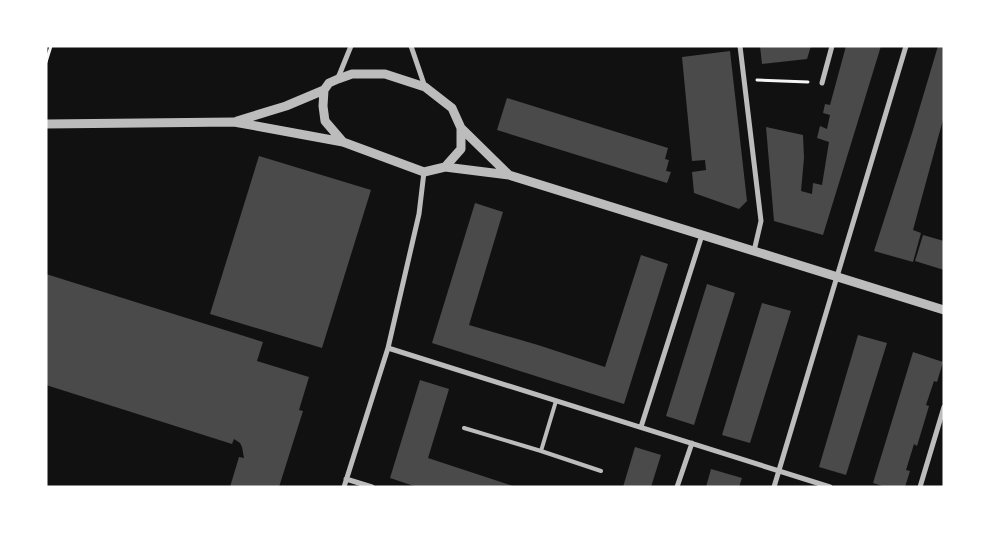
<svg xmlns="http://www.w3.org/2000/svg" width="990" height="533" font-family="'Space Grotesk',sans-serif">
	<style>
		.building { fill: #4a4a4a }
		.lines { fill: none; stroke-linecap: round; stroke-linejoin: round }
		.path { stroke: #f5f5f5; stroke-width: 3 }
		.service { stroke: #bcbcbc; stroke-width: 4 }
		.minor { stroke: #bcbcbc; stroke-width: 5 }
		.tertiary { stroke: #bcbcbc; stroke-width: 9 }
	</style>
	<rect width="100%" height="100%" fill="#111"/>
	<path class="building" d="M 760,46 L 811,46 L 807,59 L 762,64 Z
		M 846,46 L 881,46 L 823,235 L 774,221 L 766,127 L 803,135 L 804,158 L 801,191 L 812,194 L 813,183 L 822,185 L 829,142 L 817,138 L 820,126 L 827,129 L 830,115 L 823,113 L 825,104 L 830,105 Z
		M 938,46 L 944,46 L 944,116 L 913,230 L 921,233 L 913,262 L 874,251 L 913,130 Z
		M 730,51 L 747,201 L 739,209 L 694,193 L 692,172 L 706,170 L 705,160 L 692,161 L 682,57 Z
		M 507,98 L 668,148 L 665,159 L 669,160 L 666,171 L 671,172 L 667,183 L 497,130 Z
		M 259,156 L 371,190 L 322,348 L 210,314 Z
		M 475,203 L 503,212 L 469,325 L 538,345 L 605,367 L 641,255 L 668,264 L 624,404 L 432,343 Z
		M 923,235 L 944,241 L 944,270 L 915,261 Z
		M 46,274 L 263,342 L 257,361 L 309,377 L 299,410 L 303,411 L 279,487 L 230,487 L 239,457 L 244,458 L 242,447 L 240,443 L 234,439 L 232,444 L 46,385 Z
		M 707,284 L 735,293 L 694,425 L 666,416 Z
		M 762,303 L 791,311 L 750,443 L 722,435 Z
		M 858,335 L 887,343 L 846,475 L 819,467 Z
		M 913,352 L 943,362 L 937,382 L 934,381 L 926,405 L 929,406 L 917,446 L 914,444 L 906,470 L 910,471 L 905,487 L 885,487 L 873,483 Z
		M 420,380 L 449,389 L 428,458 L 516,487 L 417,487 L 390,478 Z
		M 635,447 L 661,455 L 651,487 L 623,487 Z
		M 711,469 L 742,478 L 739,487 L 706,487 Z"/>
	<g class="lines">
		<path class="path" d="M 46,62 L 51,46
			M 757,80 L 808,82"/>
		<path class="service" d="M 464,428 L 541,451 L 556,401
			M 541,451 L 601,471"/>
		<path class="minor" d="M 411,46 L 425,87
			M 740,46 L 761,221 L 754,251
			M 338,78 L 351,46
			M 822,83 L 832,46
			M 388,348 L 830,487
			M 641,427 L 702,235
			M 346,479 L 372,487
			M 344,487 L 388,348 L 419,214 L 424,172
			M 677,487 L 692,443
			M 774,487 L 906,46
			M 920,487 L 944,407"/>
		<path class="tertiary" d="M 237,121 L 286,106 L 324,90
			M 46,124 L 234,122 L 343,142 L 424,172 L 445,167 L 509,175 L 944,310
			M 461,128 L 509,175
			M 343,142 L 325,121 L 323,106 L 324,90 L 329,83 L 338,79 L 352,74 L 385,74 L 425,87 L 452,108 L 461,128 L 461,149 L 445,167"/>
	</g>
	<rect width="990" height="533" fill="none" stroke="#ffffff" stroke-width="95"/>
</svg>
